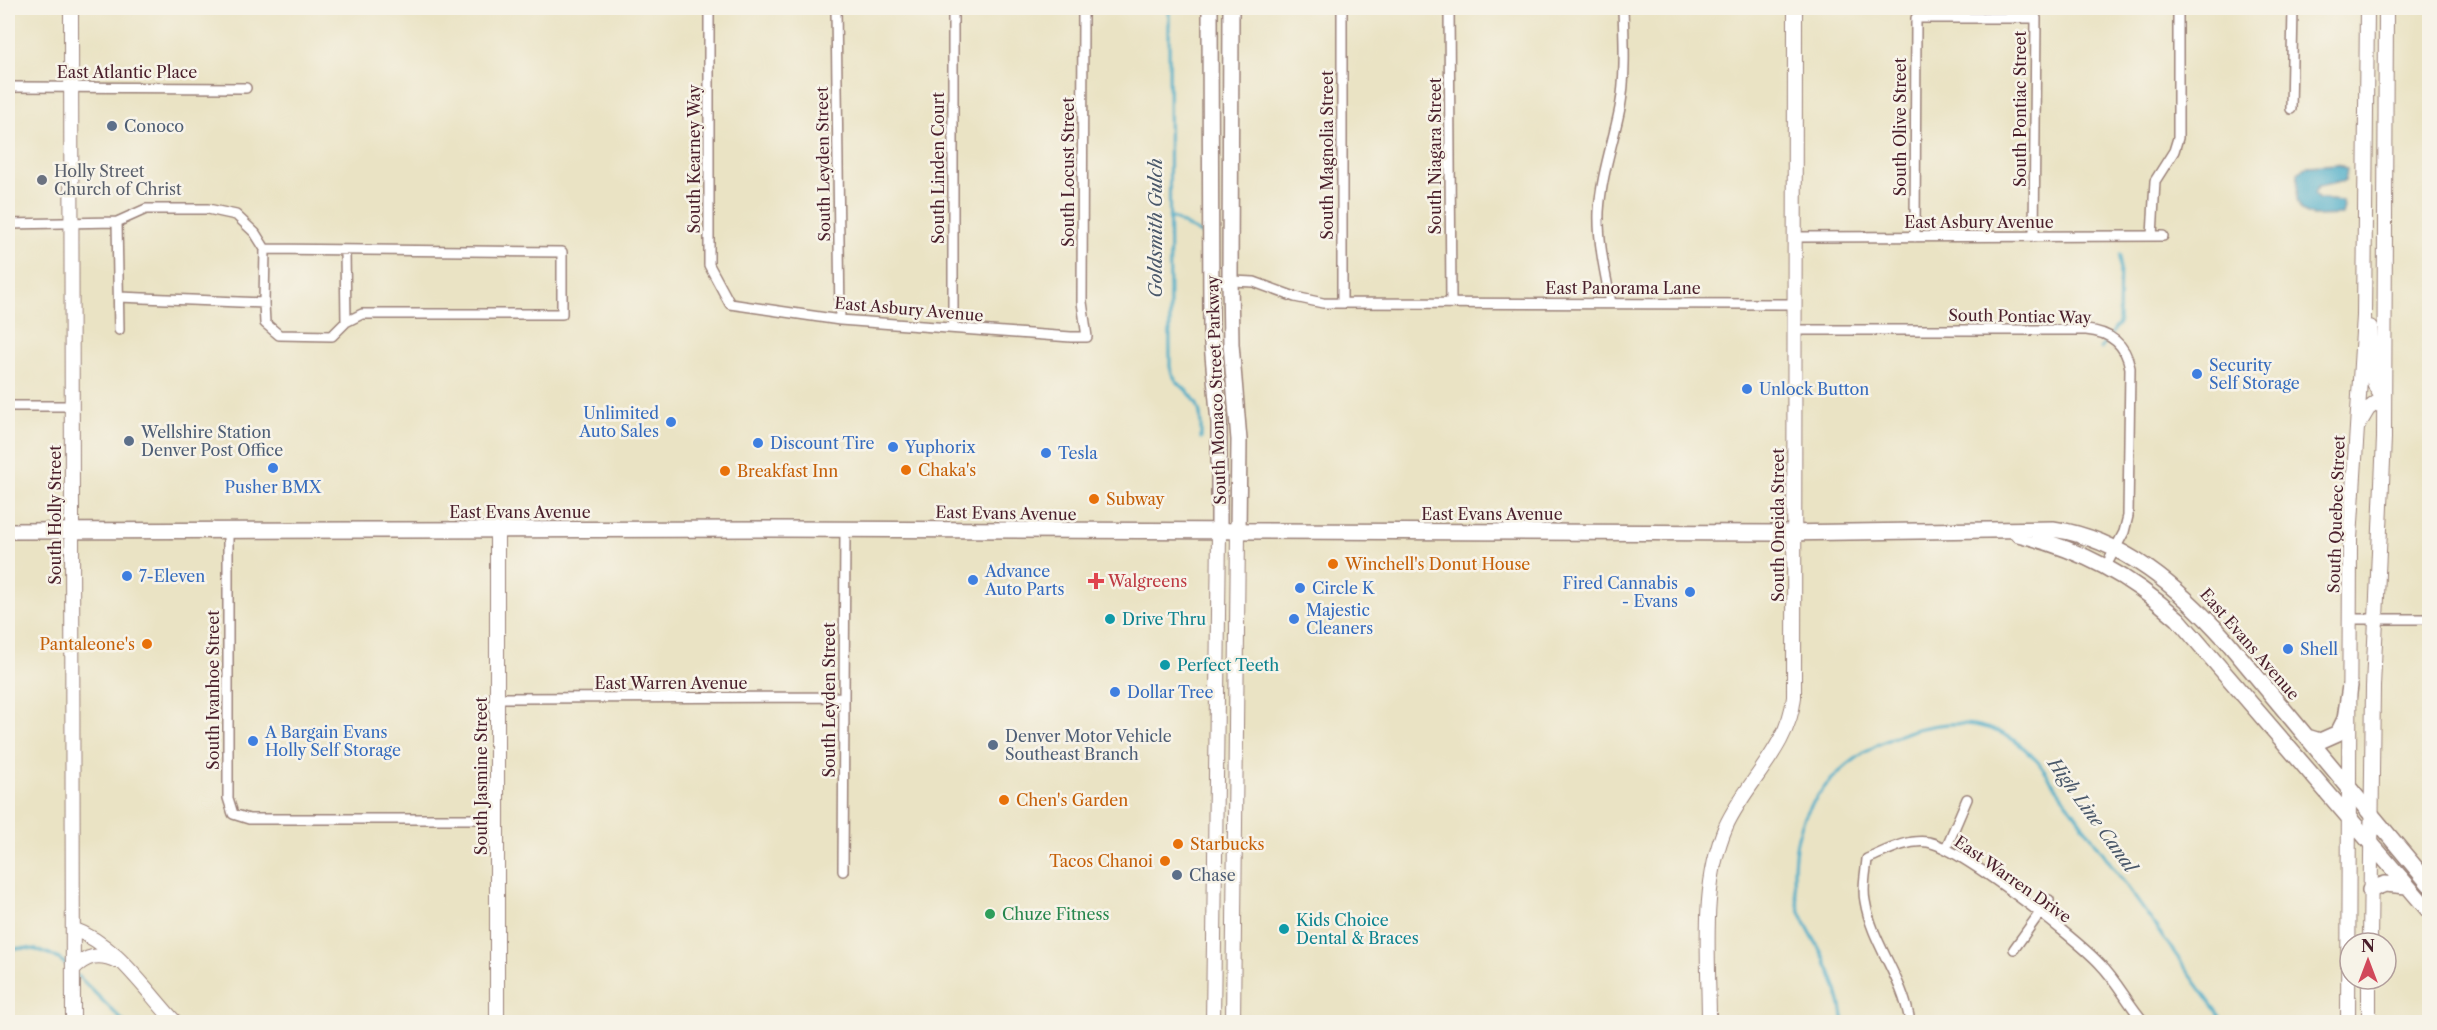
<svg xmlns="http://www.w3.org/2000/svg" width="2437" height="1030" font-family="'Libre Caslon Text',serif">
	<style>
		.water { fill: #48abc7; stroke: #496579; stroke-width: 1.5 }
		.lines { fill: none; stroke-linecap: round; stroke-linejoin: round }
		.stream { stroke: #48abc7; stroke-width: 3 }
		.street-casing { stroke: #9a8178; stroke-width: 12 }
		.secondary-casing { stroke: #9a8178; stroke-width: 16 }
		.primary-casing { stroke: #9a8178; stroke-width: 18 }
		.street { stroke: #fff; stroke-width: 9 }
		.secondary { stroke: #fff; stroke-width: 14 }
		.primary { stroke: #fff; stroke-width: 15 }
		.service-dot { fill: #5c6f8a; stroke: #f7f3e8; stroke-width: 2 }
		.worship-dot { fill: #6b7280; stroke: #f7f3e8; stroke-width: 2 }
		.shop-dot { fill: #3f7fe0; stroke: #f7f3e8; stroke-width: 2 }
		.food-dot { fill: #e8710a; stroke: #f7f3e8; stroke-width: 2 }
		.health-dot { fill: #e0444e; stroke: #f7f3e8; stroke-width: 2 }
		.culture-dot { fill: #0f9aa8; stroke: #f7f3e8; stroke-width: 2 }
		.leisure-dot { fill: #2e9e5b; stroke: #f7f3e8; stroke-width: 2 }
		.labels { text-anchor: middle; dominant-baseline: central; stroke-width: 5; stroke-linejoin: round; paint-order: stroke }
		.street-label { font-size: 16px; fill: #4a1f2b; stroke: #f7f3e8 }
		.service-label { font-size: 16px; fill: #4e5e75; stroke: #f7f3e8; text-anchor: start }
		.worship-label { font-size: 16px; fill: #5b616d; stroke: #f7f3e8; text-anchor: start }
		.shop-label { font-size: 16px; fill: #366cbe; stroke: #f7f3e8; text-anchor: start }
		.food-label { font-size: 16px; fill: #c56008; stroke: #f7f3e8; text-anchor: start }
		.health-label { font-size: 16px; fill: #be3a42; stroke: #f7f3e8; text-anchor: start }
		.culture-label { font-size: 16px; fill: #0d838f; stroke: #f7f3e8; text-anchor: start }
		.leisure-label { font-size: 16px; fill: #27864d; stroke: #f7f3e8; text-anchor: start }
		.water-label { font-size: 18px; font-style: italic; fill: #495769; stroke: #f7f3e8 }
	</style>
	<rect width="100%" height="100%" fill="#f7f3e8"/>
	<filter id="ink" filterUnits="userSpaceOnUse"><feTurbulence type="fractalNoise" baseFrequency=".0167" numOctaves="2"/><feDisplacementMap in="SourceGraphic" scale="12" xChannelSelector="R" yChannelSelector="G"/><feConvolveMatrix kernelMatrix="1 2 1 2 8 2 1 2 1" color-interpolation-filters="sRGB"/></filter>
	<filter id="wash" filterUnits="userSpaceOnUse"><feTurbulence type="fractalNoise" baseFrequency=".008" numOctaves="4" result="noise"/><feDisplacementMap in="SourceGraphic" scale="24" xChannelSelector="R" yChannelSelector="G"/><feGaussianBlur stdDeviation="1.35" result="paint"/><feColorMatrix in="noise" values="0 0 0 0 0 0 0 0 0 0 0 0 0 0 0 0 0 1.4 0 .05"/><feComposite in="paint" operator="in"/></filter>
	<g filter="url(#wash)">
		<rect width="100%" height="100%" fill="#eae3c4"/>
		<path class="water" d="M 2338,164 L 2347,169 L 2345,181 L 2318,187 L 2314,193 L 2318,199 L 2342,201 L 2344,206 L 2342,215 L 2312,216 L 2301,211 L 2297,200 L 2298,172 L 2308,166 Z"/>
		<g class="lines">
			<path class="stream" d="M 1169,8 L 1170,367 C 1173,384 1187,387 1195,401 C 1202,412 1201,425 1201,438
				M 1169,216 L 1201,234
				M 2101,349 L 2119,323 L 2120,255
				M 8,949 C 31,946 52,951 69,967
				M 78,976 L 124,1022
				M 1844,1022 C 1841,1000 1834,978 1824,958 C 1808,924 1794,915 1794,873 C 1794,850 1799,824 1812,804 C 1847,748 1935,705 1999,732 C 2014,738 2027,750 2038,762 L 2224,1022"/>
		</g>
	</g>
	<g filter="url(#ink)">
		<g class="lines">
			<defs>
				<path id="street" d="M 709,8 L 709,265 L 730,304 L 840,320 L 1071,337 L 1087,337 L 1082,302 L 1083,8
					M 836,8 L 840,320
					M 953,8 L 953,328
					M 1449,8 L 1451,303
					M 8,87 L 246,88
					M 2291,109 L 2293,8
					M 117,222 L 119,330
					M 8,224 L 117,222 L 146,209 L 208,209 L 236,215 L 255,233 L 265,249 L 562,252 L 562,314 L 362,314 L 346,322 L 332,336 L 279,335 L 265,323 L 264,303 L 119,297
					M 2152,236 L 2155,181 L 2174,151 L 2178,138 L 2178,8
					M 1795,237 L 2163,236
					M 1915,237 L 1916,18 L 2036,18 L 2034,237
					M 345,251 L 346,322
					M 1210,280 L 1254,282 L 1295,297 L 1323,303 L 1795,304
					M 264,303 L 265,249
					M 1342,303 L 1342,8
					M 1611,303 C 1605,273 1598,242 1599,212 C 1601,176 1613,143 1620,108 C 1626,76 1624,41 1623,8
					M 1795,330 L 2086,330 C 2110,332 2126,344 2130,368 L 2128,516 L 2124,532 L 2106,566
					M 8,406 L 72,406
					M 228,530 L 228,798 L 233,814 L 249,819 L 497,819
					M 2350,619 L 2430,619
					M 497,698 L 844,697
					M 1946,848 L 1967,799
					M 843,871 L 845,530
					M 2014,949 L 2049,900
					M 1910,1022 C 1903,977 1872,944 1865,901 C 1862,887 1866,872 1867,859 C 1886,851 1907,839 1928,842 C 1960,848 2075,937 2100,964 C 2117,981 2128,1004 2144,1022"/>
				<path id="secondary" d="M 71,8 L 73,1022
					M 2358,426 L 2368,409 L 2384,397 C 2366,385 2372,346 2370,327
					M 497,530 L 497,1022
					M 73,929 C 116,944 145,990 175,1022
					M 2370,943 L 2373,687 L 2384,438 L 2386,8
					M 73,969 C 86,956 99,952 117,961
					M 1213,1022 L 1219,532
					M 1233,1022 L 1238,532
					M 1709,1022 C 1709,958 1700,887 1726,826 C 1746,782 1789,747 1794,697 L 1795,8
					M 2348,1022 L 2350,539 L 2364,316 L 2367,8
					M 2369,1022 L 2369,979"/>
				<path id="primary" d="M 1210,8 L 1211,332 L 1219,423 L 1219,532
					M 1231,8 L 1230,279 L 1231,344 L 1239,440 L 1238,532
					M 8,531 L 771,529 L 1780,533 L 2053,529 C 2124,539 2180,589 2226,640 L 2430,885
					M 2018,534 C 2082,550 2129,575 2178,619 L 2430,912
					M 2307,737 L 2320,741 L 2338,733 L 2345,719 L 2350,686
					M 2370,890 L 2385,884 L 2407,886"/>
			</defs>
			<use href="#street" class="street-casing"/>
			<use href="#secondary" class="secondary-casing"/>
			<use href="#primary" class="primary-casing"/>
			<use href="#street" class="street"/>
			<use href="#secondary" class="secondary"/>
			<use href="#primary" class="primary"/>
		</g>
	</g>
	<g class="service-dot">
		<circle cx="112" cy="126" r="6"/>
		<circle cx="129" cy="441" r="6"/>
		<circle cx="993" cy="745" r="6"/>
		<circle cx="1177" cy="875" r="6"/>
	</g>
	<circle class="worship-dot" cx="42" cy="180" r="6"/>
	<g class="shop-dot">
		<circle cx="2197" cy="374" r="6"/>
		<circle cx="1747" cy="389" r="6"/>
		<circle cx="671" cy="422" r="6"/>
		<circle cx="758" cy="443" r="6"/>
		<circle cx="893" cy="447" r="6"/>
		<circle cx="1046" cy="453" r="6"/>
		<circle cx="273" cy="468" r="6"/>
		<circle cx="127" cy="576" r="6"/>
		<circle cx="973" cy="580" r="6"/>
		<circle cx="1300" cy="588" r="6"/>
		<circle cx="1690" cy="592" r="6"/>
		<circle cx="1294" cy="619" r="6"/>
		<circle cx="2288" cy="649" r="6"/>
		<circle cx="1115" cy="692" r="6"/>
		<circle cx="253" cy="741" r="6"/>
	</g>
	<g class="food-dot">
		<circle cx="906" cy="470" r="6"/>
		<circle cx="725" cy="471" r="6"/>
		<circle cx="1094" cy="499" r="6"/>
		<circle cx="1333" cy="564" r="6"/>
		<circle cx="147" cy="644" r="6"/>
		<circle cx="1004" cy="800" r="6"/>
		<circle cx="1178" cy="844" r="6"/>
		<circle cx="1165" cy="861" r="6"/>
	</g>
	<path class="health-dot" d="M1093 572h6v6h6v6h-6v6h-6v-6h-6v-6h6z"/>
	<g class="culture-dot">
		<circle cx="1110" cy="619" r="6"/>
		<circle cx="1165" cy="665" r="6"/>
		<circle cx="1284" cy="929" r="6"/>
	</g>
	<circle class="leisure-dot" cx="990" cy="914" r="6"/>
	<g class="labels">
		<g class="street-label">
			<text x="127" y="72">East Atlantic Place</text>
			<text transform="translate(2020 109) rotate(-90)">South Pontiac Street</text>
			<text transform="translate(1900 127) rotate(-90)">South Olive Street</text>
			<text transform="translate(1327 155) rotate(-90)">South Magnolia Street</text>
			<text transform="translate(1435 156) rotate(-90)">South Niagara Street</text>
			<text transform="translate(694 159) rotate(-90)">South Kearney Way</text>
			<text transform="translate(823 164) rotate(-91)">South Leyden Street</text>
			<text transform="translate(938 168) rotate(-90)">South Linden Court</text>
			<text transform="translate(1068 172) rotate(-90)">South Locust Street</text>
			<text x="1979" y="222">East Asbury Avenue</text>
			<text x="1623" y="288">East Panorama Lane</text>
			<text transform="translate(909 309) rotate(5)">East Asbury Avenue</text>
			<text transform="translate(2020 316) rotate(1)">South Pontiac Way</text>
			<text transform="translate(1216 390) rotate(-92)">South Monaco Street Parkway</text>
			<text x="520" y="512">East Evans Avenue</text>
			<text transform="translate(1006 513) rotate(1)">East Evans Avenue</text>
			<text x="1492" y="514">East Evans Avenue</text>
			<text transform="translate(2336 514) rotate(-88)">South Quebec Street</text>
			<text transform="translate(55 515) rotate(-90)">South Holly Street</text>
			<text transform="translate(1778 525) rotate(-90)">South Oneida Street</text>
			<text transform="translate(2250 644) rotate(49)">East Evans Avenue</text>
			<text x="671" y="683">East Warren Avenue</text>
			<text transform="translate(213 690) rotate(-90)">South Ivanhoe Street</text>
			<text transform="translate(829 700) rotate(-90)">South Leyden Street</text>
			<text transform="translate(481 776) rotate(-90)">South Jasmine Street</text>
			<text transform="translate(2013 879) rotate(35)">East Warren Drive</text>
		</g>
		<g class="service-label">
			<text x="124" y="126">Conoco</text>
			<text x="141" y="432">Wellshire Station<tspan x="141" dy="18">Denver Post Office</tspan></text>
			<text x="1005" y="736">Denver Motor Vehicle<tspan x="1005" dy="18">Southeast Branch</tspan></text>
			<text x="1189" y="875">Chase</text>
		</g>
		<g class="worship-label">
			<text x="54" y="171">Holly Street<tspan x="54" dy="18">Church of Christ</tspan></text>
		</g>
		<g class="shop-label">
			<text x="2209" y="365">Security<tspan x="2209" dy="18">Self Storage</tspan></text>
			<text x="1759" y="389">Unlock Button</text>
			<text x="659" y="413" text-anchor="end">Unlimited<tspan x="659" dy="18">Auto Sales</tspan></text>
			<text x="770" y="443">Discount Tire</text>
			<text x="905" y="447">Yuphorix</text>
			<text x="1058" y="453">Tesla</text>
			<text x="273" y="487" text-anchor="middle">Pusher BMX</text>
			<text x="985" y="571">Advance<tspan x="985" dy="18">Auto Parts</tspan></text>
			<text x="139" y="576">7-Eleven</text>
			<text x="1678" y="583" text-anchor="end">Fired Cannabis<tspan x="1678" dy="18">- Evans</tspan></text>
			<text x="1312" y="588">Circle K</text>
			<text x="1306" y="610">Majestic<tspan x="1306" dy="18">Cleaners</tspan></text>
			<text x="2300" y="649">Shell</text>
			<text x="1127" y="692">Dollar Tree</text>
			<text x="265" y="732">A Bargain Evans<tspan x="265" dy="18">Holly Self Storage</tspan></text>
		</g>
		<g class="food-label">
			<text x="918" y="470">Chaka's</text>
			<text x="737" y="471">Breakfast Inn</text>
			<text x="1106" y="499">Subway</text>
			<text x="1345" y="564">Winchell's Donut House</text>
			<text x="135" y="644" text-anchor="end">Pantaleone's</text>
			<text x="1016" y="800">Chen's Garden</text>
			<text x="1190" y="844">Starbucks</text>
			<text x="1153" y="861" text-anchor="end">Tacos Chanoi</text>
		</g>
		<g class="health-label">
			<text x="1108" y="581">Walgreens</text>
		</g>
		<g class="culture-label">
			<text x="1122" y="619">Drive Thru</text>
			<text x="1177" y="665">Perfect Teeth</text>
			<text x="1296" y="920">Kids Choice<tspan x="1296" dy="18">Dental &amp; Braces</tspan></text>
		</g>
		<g class="leisure-label">
			<text x="1002" y="914">Chuze Fitness</text>
		</g>
		<g class="water-label">
			<text transform="translate(1156 228) rotate(-90)">Goldsmith Gulch</text>
			<text transform="translate(2092 815) rotate(54)">High Line Canal</text>
		</g>
	</g>
	<rect width="2437" height="1030" fill="none" stroke="#f7f3e8" stroke-width="30"/>
	<g transform="translate(2368 961)"><circle r="28" fill="#f7f3e8" stroke="#b29e9c" stroke-width="1.5"/>
	<path d="M0-4.5L10 22L0 15L-10 22Z" fill="#d1495b"/>
	<text y="-9" font-size="16" font-weight="bold" text-anchor="middle" fill="#4a1f2b">N</text>
	</g>
</svg>
